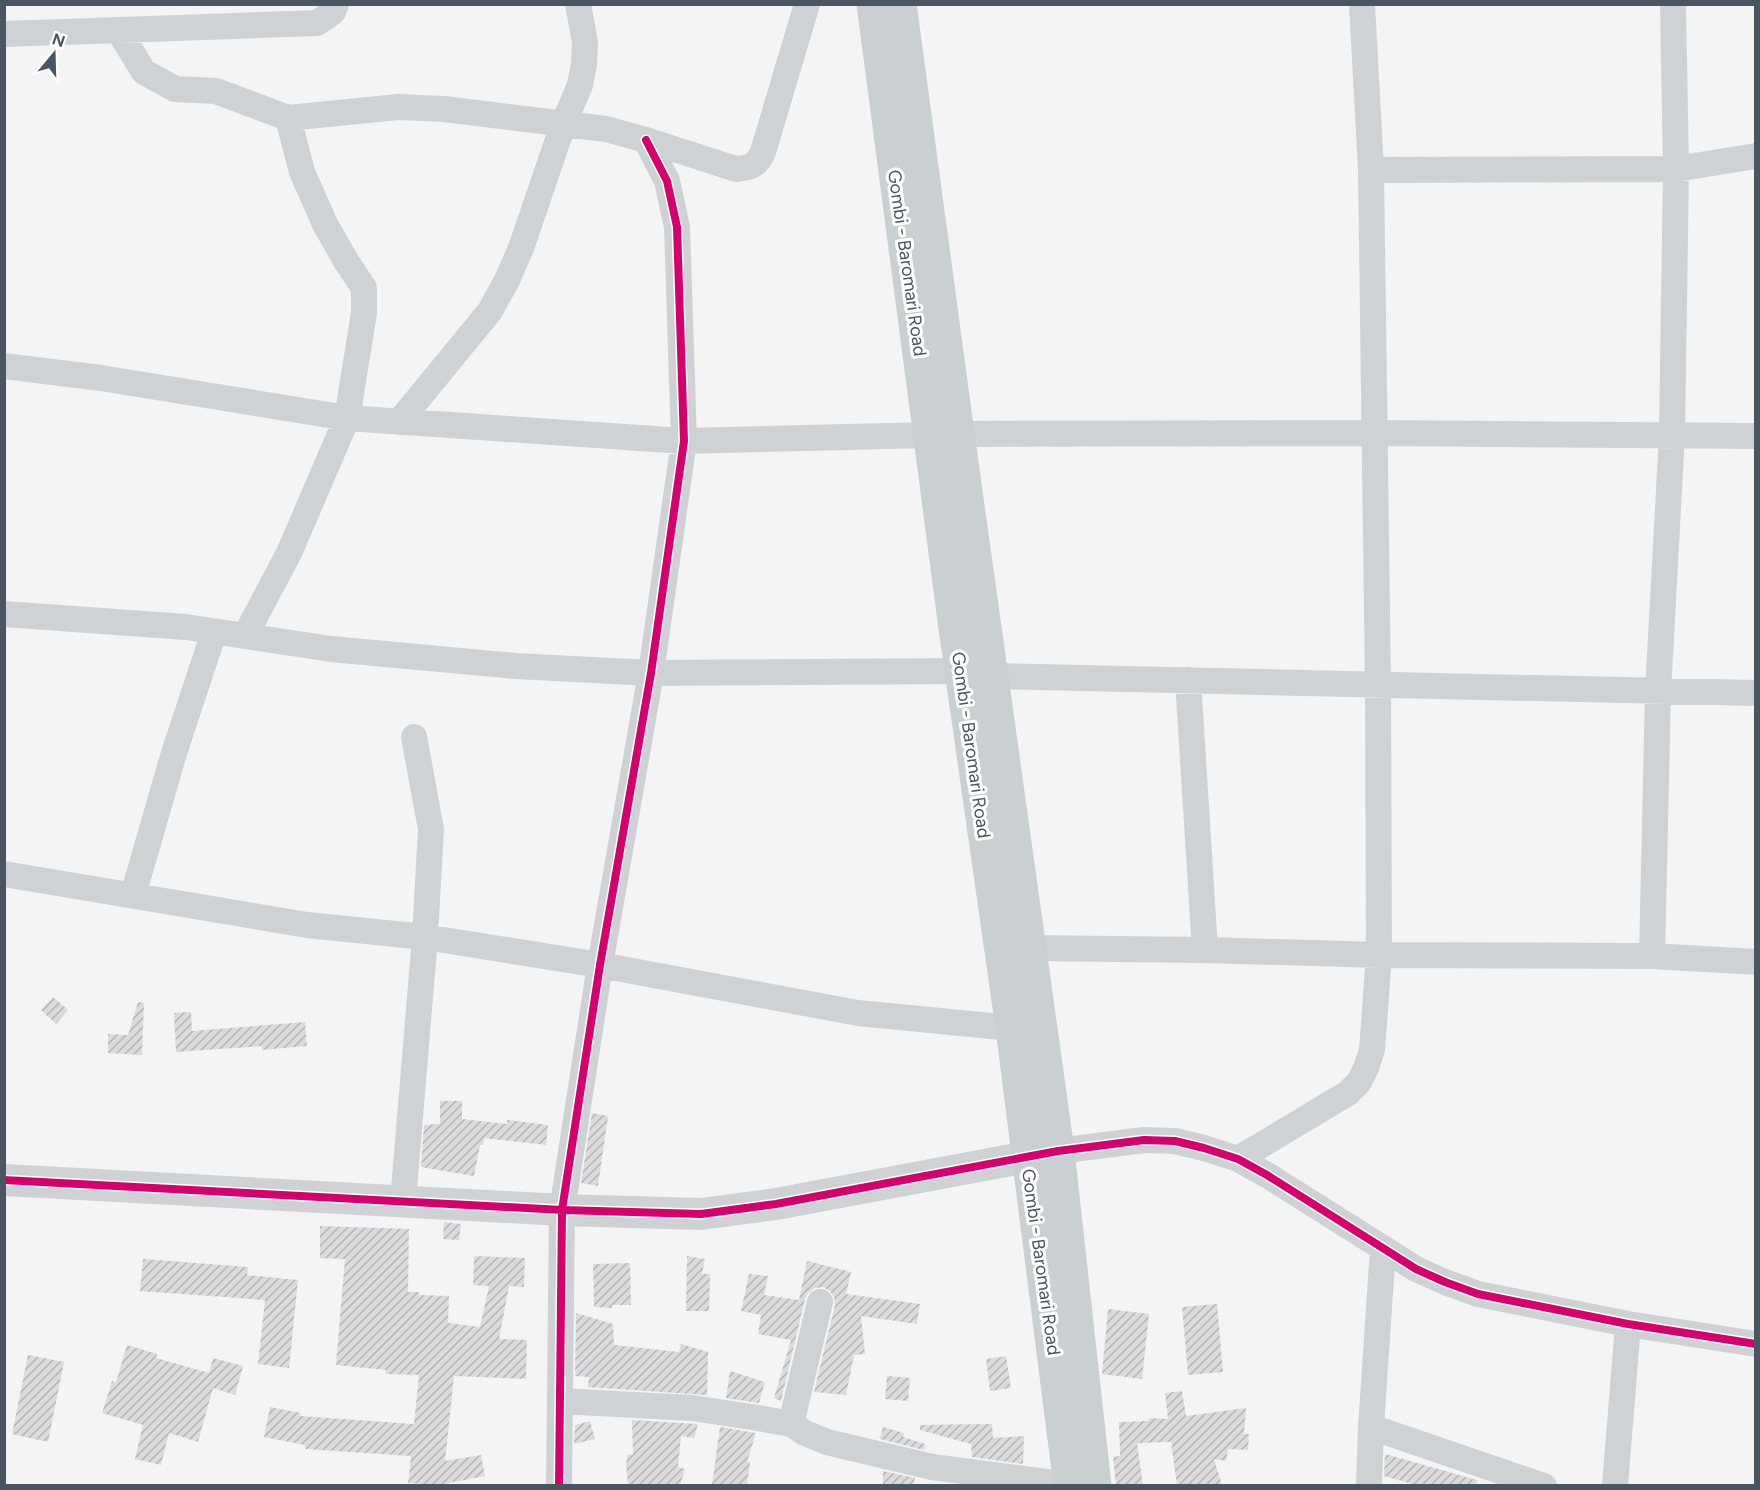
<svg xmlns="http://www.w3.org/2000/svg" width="1760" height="1490" font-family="Figtree,sans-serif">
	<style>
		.building { fill: url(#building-hatch) }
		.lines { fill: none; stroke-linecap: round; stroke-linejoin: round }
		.minor { stroke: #cfd2d4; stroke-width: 26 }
		.tertiary { stroke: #cfd2d4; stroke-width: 32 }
		.primary { stroke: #cacfd2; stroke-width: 33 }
		.cycleway-casing { stroke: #fff; stroke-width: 11 }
		.cycleway { stroke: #d6006c; stroke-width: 8 }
		.labels { text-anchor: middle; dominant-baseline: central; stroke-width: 6; stroke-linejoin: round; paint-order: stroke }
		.street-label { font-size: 18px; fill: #495661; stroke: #fff }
	</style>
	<defs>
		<pattern id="building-hatch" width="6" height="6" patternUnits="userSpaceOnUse" patternTransform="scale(1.5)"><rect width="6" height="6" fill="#dbdbdd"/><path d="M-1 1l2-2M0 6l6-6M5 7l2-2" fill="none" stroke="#b4b4b7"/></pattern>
	</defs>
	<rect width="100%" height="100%" fill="#f4f4f4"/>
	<path class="building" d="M 53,997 L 68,1010 L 56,1024 L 41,1010 Z
		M 138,1002 L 144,1003 L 142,1055 L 108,1053 L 108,1034 L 128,1035 Z
		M 191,1012 L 192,1031 L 305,1022 L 307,1046 L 262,1050 L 262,1046 L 176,1052 L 174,1013 Z
		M 440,1101 L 462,1101 L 462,1119 L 507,1124 L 507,1120 L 548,1125 L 546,1145 L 484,1138 L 483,1145 L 480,1145 L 474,1176 L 421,1167 L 424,1125 L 440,1124 Z
		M 592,1113 L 608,1116 L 598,1186 L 581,1183 Z
		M 444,1222 L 461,1224 L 459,1240 L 443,1239 Z
		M 320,1226 L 409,1229 L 408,1292 L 419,1292 L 419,1295 L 449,1296 L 448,1323 L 480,1327 L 489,1286 L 473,1285 L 474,1256 L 525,1258 L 524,1287 L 509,1286 L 499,1339 L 527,1340 L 526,1379 L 454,1376 L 445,1461 L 481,1455 L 485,1476 L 438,1485 L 408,1483 L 411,1456 L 305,1449 L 305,1445 L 264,1437 L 270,1407 L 301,1413 L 300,1416 L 414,1424 L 419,1375 L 386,1374 L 386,1370 L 336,1365 L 345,1259 L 320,1258 Z
		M 687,1256 L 705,1259 L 702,1274 L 710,1274 L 709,1311 L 686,1311 Z
		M 143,1259 L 248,1267 L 247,1275 L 298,1280 L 289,1368 L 258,1364 L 265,1300 L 140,1291 Z
		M 807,1261 L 851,1272 L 846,1294 L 920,1304 L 917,1324 L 861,1316 L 865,1354 L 854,1355 L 846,1395 L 814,1392 L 835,1305 L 834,1297 L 830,1291 L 823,1287 L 815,1288 L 809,1292 L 805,1299 L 781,1401 L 774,1398 L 791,1340 L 758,1334 L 761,1315 L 741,1311 L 749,1274 L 768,1276 L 764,1295 L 799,1300 Z
		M 630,1263 L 631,1305 L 612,1305 L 612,1308 L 594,1307 L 593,1264 Z
		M 1217,1304 L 1223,1372 L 1188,1375 L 1182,1307 Z
		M 1108,1309 L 1149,1314 L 1142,1379 L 1102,1374 Z
		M 576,1313 L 613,1324 L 614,1345 L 679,1352 L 681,1344 L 708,1352 L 707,1395 L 588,1387 L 589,1377 L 575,1376 Z
		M 127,1345 L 157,1354 L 156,1358 L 209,1373 L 213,1358 L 243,1366 L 235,1395 L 213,1388 L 198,1442 L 169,1433 L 161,1465 L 135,1459 L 143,1425 L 102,1413 L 112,1381 L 116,1382 Z
		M 28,1355 L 64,1362 L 48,1442 L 12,1434 Z
		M 1006,1356 L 1011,1388 L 990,1391 L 986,1359 Z
		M 730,1371 L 765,1382 L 759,1403 L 726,1398 Z
		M 887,1376 L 910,1378 L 908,1401 L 885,1399 Z
		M 1182,1391 L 1186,1416 L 1246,1408 L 1244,1434 L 1249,1434 L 1248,1450 L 1228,1449 L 1226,1461 L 1214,1459 L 1222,1485 L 1177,1485 L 1171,1442 L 1137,1443 L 1143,1485 L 1116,1485 L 1113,1457 L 1120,1456 L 1119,1422 L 1149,1421 L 1149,1418 L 1168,1419 L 1165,1393 Z
		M 632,1420 L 698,1424 L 694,1438 L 681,1436 L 678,1467 L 685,1469 L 680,1485 L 628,1485 L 626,1464 L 628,1454 L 633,1455 Z
		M 590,1421 L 595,1439 L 574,1444 L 575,1425 Z
		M 992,1424 L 993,1438 L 1024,1436 L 1023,1464 L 972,1457 L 971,1444 L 920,1430 L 920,1425 Z
		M 720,1427 L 756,1433 L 747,1462 L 750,1462 L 747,1485 L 712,1485 Z
		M 883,1427 L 904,1433 L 903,1437 L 925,1444 L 924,1450 L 880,1439 Z
		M 1385,1454 L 1477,1480 L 1476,1485 L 1416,1485 L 1384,1476 Z
		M 883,1471 L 915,1478 L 914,1485 L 883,1485 Z"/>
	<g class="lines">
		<path class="minor" d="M 118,30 L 144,72 L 175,89 L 216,91 L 288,118 L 398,107 L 444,109 L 606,129 L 646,140 L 736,169 C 751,168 757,165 763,152 L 807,4
			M 4,34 L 317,23 L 333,12 L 336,4
			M 1371,170 L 1676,169 L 1756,156
			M 4,366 L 101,378 L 347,418 L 684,441 L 930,435
			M 399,422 L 490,311 L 507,280 L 521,248 L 563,125 L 580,85 L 584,64 L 585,43 L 578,4
			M 958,434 L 1375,433 L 1756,436
			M 4,614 L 186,627 L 331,649 L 515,666 L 651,673 L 961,671
			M 245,636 L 289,553 L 347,418 L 364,313 L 364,288 L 346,261 L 325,224 L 302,172 L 288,118
			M 991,676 L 1756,693
			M 1188,680 L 1205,950
			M 4,874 L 307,925 L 425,937 L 600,965 L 858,1013 L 1012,1028
			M 133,895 L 174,753 L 214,632
			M 1030,948 L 1205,950 L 1379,955 L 1652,956 L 1756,962
			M 1652,956 L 1658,692 L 1672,435 L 1676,169 L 1673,4
			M 1058,1151 L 1144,1140 L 1175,1141 L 1204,1148 L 1238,1159 L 1267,1175 L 1416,1269 L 1445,1282 L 1478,1294 L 1628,1324 L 1756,1344
			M 1238,1159 L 1348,1093 L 1359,1082 L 1366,1068 L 1372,1050 L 1379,955 L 1378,685 L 1371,170 L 1362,4
			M 403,1201 L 425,937 L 431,829 L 414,737
			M 560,1401 L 692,1408 L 758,1418 L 791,1424 L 805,1433 L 827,1442 L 932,1467 L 1070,1485
			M 791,1424 L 820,1302
			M 1371,1427 L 1544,1486
			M 559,1486 L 562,1210 L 600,965 L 651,673 L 684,441 L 677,227 L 667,181 L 646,140
			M 1369,1486 L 1371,1427 L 1383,1248
			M 1615,1486 L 1628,1324"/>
		<path class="tertiary" d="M 4,1180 L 562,1210 L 701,1214 L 776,1204 L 1054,1152"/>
		<path class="primary" d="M 873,4 L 955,628 L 1012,1028 L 1070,1486
			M 900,4 L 958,434 L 1058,1151 L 1095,1486"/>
		<defs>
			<path id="cycleway" d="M 4,1180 L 562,1210 L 701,1214 L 776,1204 L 1058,1151 L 1144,1140 L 1175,1141 L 1204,1148 L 1238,1159 L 1267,1175 L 1416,1269 L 1445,1282 L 1478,1294 L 1628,1324 L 1756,1344
				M 559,1486 L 562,1210 L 600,965 L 651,673 L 684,441 L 677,227 L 667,181 L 646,140"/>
		</defs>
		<use href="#cycleway" class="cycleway-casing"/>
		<use href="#cycleway" class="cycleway"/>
	</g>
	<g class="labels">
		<g class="street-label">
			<text transform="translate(907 263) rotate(82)">Gombi - Baromari Road</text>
			<text transform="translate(971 745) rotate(82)">Gombi - Baromari Road</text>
			<text transform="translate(1041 1262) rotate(82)">Gombi - Baromari Road</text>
		</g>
	</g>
	<rect width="1760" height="1490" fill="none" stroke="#495661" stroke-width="12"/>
	<g transform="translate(54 54) rotate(19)" stroke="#ffffff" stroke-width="4.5" paint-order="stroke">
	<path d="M0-4.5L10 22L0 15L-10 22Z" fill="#495661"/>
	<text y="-9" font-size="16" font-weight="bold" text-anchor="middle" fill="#495661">N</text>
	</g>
</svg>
